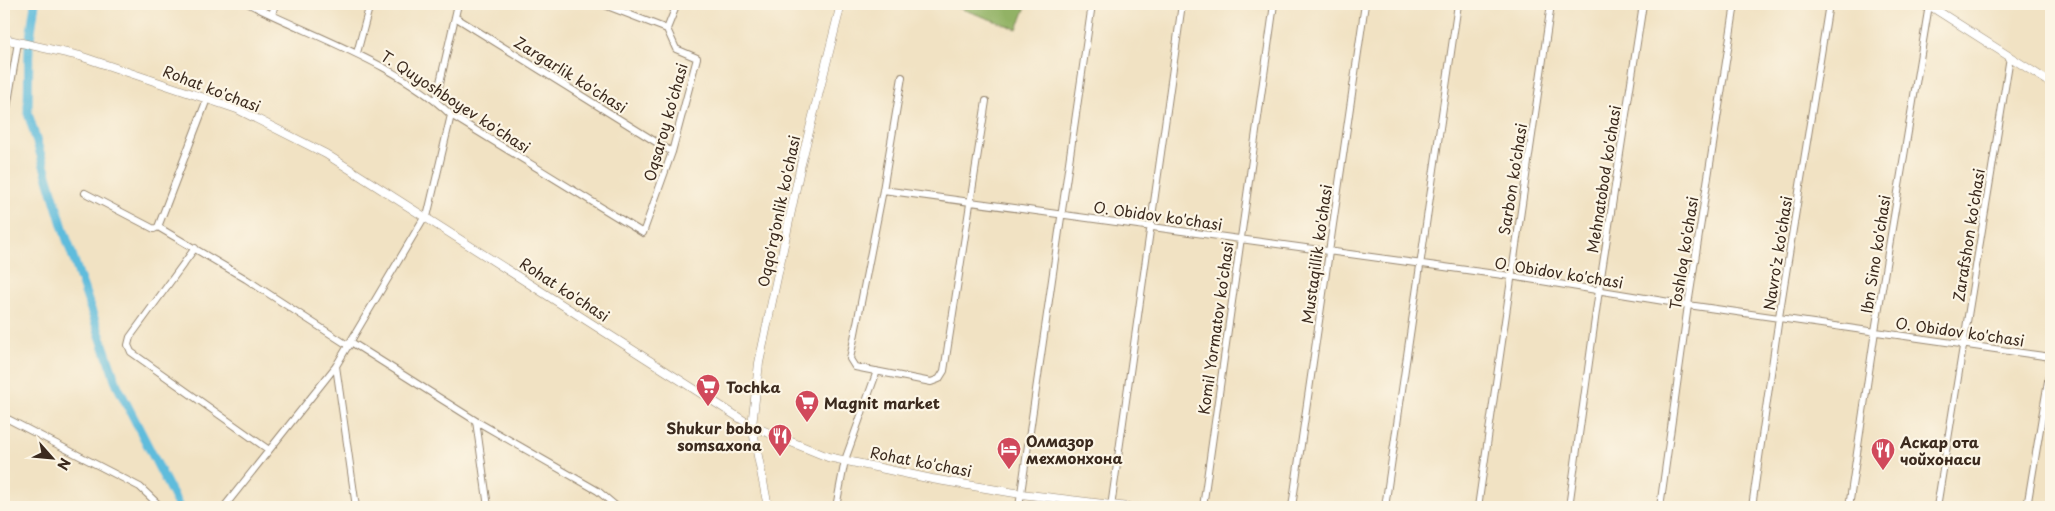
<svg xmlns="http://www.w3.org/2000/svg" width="2055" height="511" font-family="'Playpen Sans',sans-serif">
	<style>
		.forest { fill: #92b265; stroke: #666e42 }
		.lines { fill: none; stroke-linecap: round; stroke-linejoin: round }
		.canal { stroke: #5ebcdc; stroke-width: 9 }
		.minor-casing { stroke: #968670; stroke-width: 8 }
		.tertiary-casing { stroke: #968670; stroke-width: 9 }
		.minor { stroke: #fff; stroke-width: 6 }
		.tertiary { stroke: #fff; stroke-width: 8 }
		.labels { text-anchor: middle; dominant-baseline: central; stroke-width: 4.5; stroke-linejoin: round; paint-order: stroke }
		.street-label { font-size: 15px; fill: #3b2a1e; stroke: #fcf5e5 }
		.poi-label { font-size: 15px; font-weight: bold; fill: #3b2a1e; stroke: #fcf5e5; text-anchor: start }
	</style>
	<rect width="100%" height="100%" fill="#fcf5e5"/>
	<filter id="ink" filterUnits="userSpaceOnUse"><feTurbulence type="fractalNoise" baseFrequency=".02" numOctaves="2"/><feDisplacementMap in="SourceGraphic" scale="10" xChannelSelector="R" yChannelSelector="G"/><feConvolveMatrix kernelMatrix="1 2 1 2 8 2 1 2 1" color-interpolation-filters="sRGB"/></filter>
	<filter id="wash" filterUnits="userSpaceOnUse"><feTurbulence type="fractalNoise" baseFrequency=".0096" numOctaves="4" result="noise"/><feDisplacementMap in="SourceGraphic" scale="20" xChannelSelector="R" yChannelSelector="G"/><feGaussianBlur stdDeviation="1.12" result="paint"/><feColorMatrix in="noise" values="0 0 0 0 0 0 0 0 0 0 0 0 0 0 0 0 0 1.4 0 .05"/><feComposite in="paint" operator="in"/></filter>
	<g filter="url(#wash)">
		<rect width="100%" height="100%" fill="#f1e2c3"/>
		<path class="forest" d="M 948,4 L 1027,4 L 1017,29 Z"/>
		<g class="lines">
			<path class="canal" d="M 35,4 L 29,45 L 28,113 L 64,231 L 117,385 L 179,507"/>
		</g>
	</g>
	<g filter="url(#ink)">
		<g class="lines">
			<defs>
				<path id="minor" d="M 249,4 C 314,37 398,64 451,115 L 643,233 L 672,152 L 697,58 L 676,49 L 667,29 L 677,4
					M 602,4 L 667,29
					M 272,15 L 275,4
					M 455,17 L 672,152
					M 357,53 L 370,4
					M 902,77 L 883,190 L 850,359 L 855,367 L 931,382 L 939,379 L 944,371 L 986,101
					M 436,100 L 458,4
					M 4,126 L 18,42
					M 883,190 L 1510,276 L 1688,305 L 2051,357
					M 85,193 L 154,229 L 158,227 L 207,99
					M 427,217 L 451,115
					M 158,227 L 246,279 L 349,346
					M 195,248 L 130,337 L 128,345 L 131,352 L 269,450
					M 351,342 L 476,421 L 598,491 L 617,507
					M 336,366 L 356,507
					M 4,417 L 140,487 L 161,507
					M 476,421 L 488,507
					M 224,507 L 336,366 L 425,216
					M 836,507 L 845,460 L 877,371
					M 1019,507 L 1092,4
					M 1111,507 L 1182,4
					M 1203,507 L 1274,4
					M 1292,507 L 1365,4
					M 1385,507 L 1458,4
					M 1478,507 L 1551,4
					M 1569,507 L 1599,290 L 1643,4
					M 1660,507 L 1688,305 L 1735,4
					M 1752,507 L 1779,317 L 1829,4
					M 1849,507 L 1875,331 L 1929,5
					M 1937,507 L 2010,57
					M 2027,507 L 2051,363"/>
				<path id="tertiary" d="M 1927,4 L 2051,83
					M 4,39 L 80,56 L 237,109 L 326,154 L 752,426 L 828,457 L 932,479 L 1021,494 L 1128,507
					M 768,507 L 752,426 L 759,363 L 801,164 L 841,4"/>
			</defs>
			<use href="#minor" class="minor-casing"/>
			<use href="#tertiary" class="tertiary-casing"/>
			<use href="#minor" class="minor"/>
			<use href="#tertiary" class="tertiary"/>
		</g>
	</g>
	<defs>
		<symbol id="supermarket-pin" viewBox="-11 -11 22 30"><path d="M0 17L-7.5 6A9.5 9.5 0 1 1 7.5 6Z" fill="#d1495b" stroke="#fcf5e5"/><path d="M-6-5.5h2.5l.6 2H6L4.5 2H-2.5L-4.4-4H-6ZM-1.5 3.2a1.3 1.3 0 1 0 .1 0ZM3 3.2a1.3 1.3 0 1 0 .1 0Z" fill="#fff"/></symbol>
		<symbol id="restaurant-pin" viewBox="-11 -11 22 30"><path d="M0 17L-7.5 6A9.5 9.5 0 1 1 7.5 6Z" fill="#d1495b" stroke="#fcf5e5"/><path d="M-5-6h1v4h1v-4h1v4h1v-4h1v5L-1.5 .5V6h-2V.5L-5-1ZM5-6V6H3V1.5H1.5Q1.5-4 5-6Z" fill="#fff"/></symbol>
		<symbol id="hotel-pin" viewBox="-11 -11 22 30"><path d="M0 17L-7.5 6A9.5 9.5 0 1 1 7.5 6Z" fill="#d1495b" stroke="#fcf5e5"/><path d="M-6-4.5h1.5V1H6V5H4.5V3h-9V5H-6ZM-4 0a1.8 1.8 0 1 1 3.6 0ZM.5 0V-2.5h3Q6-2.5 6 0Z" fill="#fff"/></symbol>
	</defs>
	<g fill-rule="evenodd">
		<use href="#supermarket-pin" x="694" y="372" width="28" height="38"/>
		<use href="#supermarket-pin" x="793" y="388" width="28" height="38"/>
		<use href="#restaurant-pin" x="766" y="422" width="28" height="38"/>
		<use href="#hotel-pin" x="995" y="435" width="28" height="38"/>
		<use href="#restaurant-pin" x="1869" y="436" width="28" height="38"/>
	</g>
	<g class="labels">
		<g class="street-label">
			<text transform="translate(571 74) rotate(32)">Zargarlik ko'chasi</text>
			<text transform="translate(212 88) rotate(21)">Rohat ko'chasi</text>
			<text transform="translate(456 101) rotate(33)">T. Quyoshboyev ko'chasi</text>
			<text transform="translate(665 122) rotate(-74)">Oqsaroy ko'chasi</text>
			<text transform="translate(1512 179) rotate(-81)">Sarbon ko'chasi</text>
			<text transform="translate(1603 179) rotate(-81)">Mehnatobod ko'chasi</text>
			<text transform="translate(778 211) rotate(-78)">Oqqo'rg'onlik ko'chasi</text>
			<text transform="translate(1158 215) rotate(8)">O. Obidov ko'chasi</text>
			<text transform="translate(1968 235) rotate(-81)">Zarafshon ko'chasi</text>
			<text transform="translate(1683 253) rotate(-81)">Toshloq ko'chasi</text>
			<text transform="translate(1777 253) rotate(-81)">Navro'z ko'chasi</text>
			<text transform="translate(1316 254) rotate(-82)">Mustaqillik ko'chasi</text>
			<text transform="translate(1875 254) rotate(-81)">Ibn Sino ko'chasi</text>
			<text transform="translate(1559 272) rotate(9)">O. Obidov ko'chasi</text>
			<text transform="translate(565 289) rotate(33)">Rohat ko'chasi</text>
			<text transform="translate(1215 328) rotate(-82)">Komil Yormatov ko'chasi</text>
			<text transform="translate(1960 331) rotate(8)">O. Obidov ko'chasi</text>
			<text transform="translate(921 461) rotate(11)">Rohat ko'chasi</text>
		</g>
		<g class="poi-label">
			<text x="726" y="386">Tochka</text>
			<text x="824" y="402">Magnit market</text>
			<text x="762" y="427" text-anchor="end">Shukur bobo<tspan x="762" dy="17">somsaxona</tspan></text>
			<text x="1026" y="440">Олмазор<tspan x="1026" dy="17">мехмонхона</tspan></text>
			<text x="1900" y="441">Аскар ота<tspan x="1900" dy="17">чойхонаси</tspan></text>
		</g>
	</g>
	<rect width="2055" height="511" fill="none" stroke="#fcf5e5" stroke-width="20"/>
	<g transform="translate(52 458) rotate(117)" stroke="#fcf5e5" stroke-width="4" paint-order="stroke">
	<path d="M0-4L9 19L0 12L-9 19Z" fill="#3b2a1e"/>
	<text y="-8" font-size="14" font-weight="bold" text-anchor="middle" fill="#3b2a1e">N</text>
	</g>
</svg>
